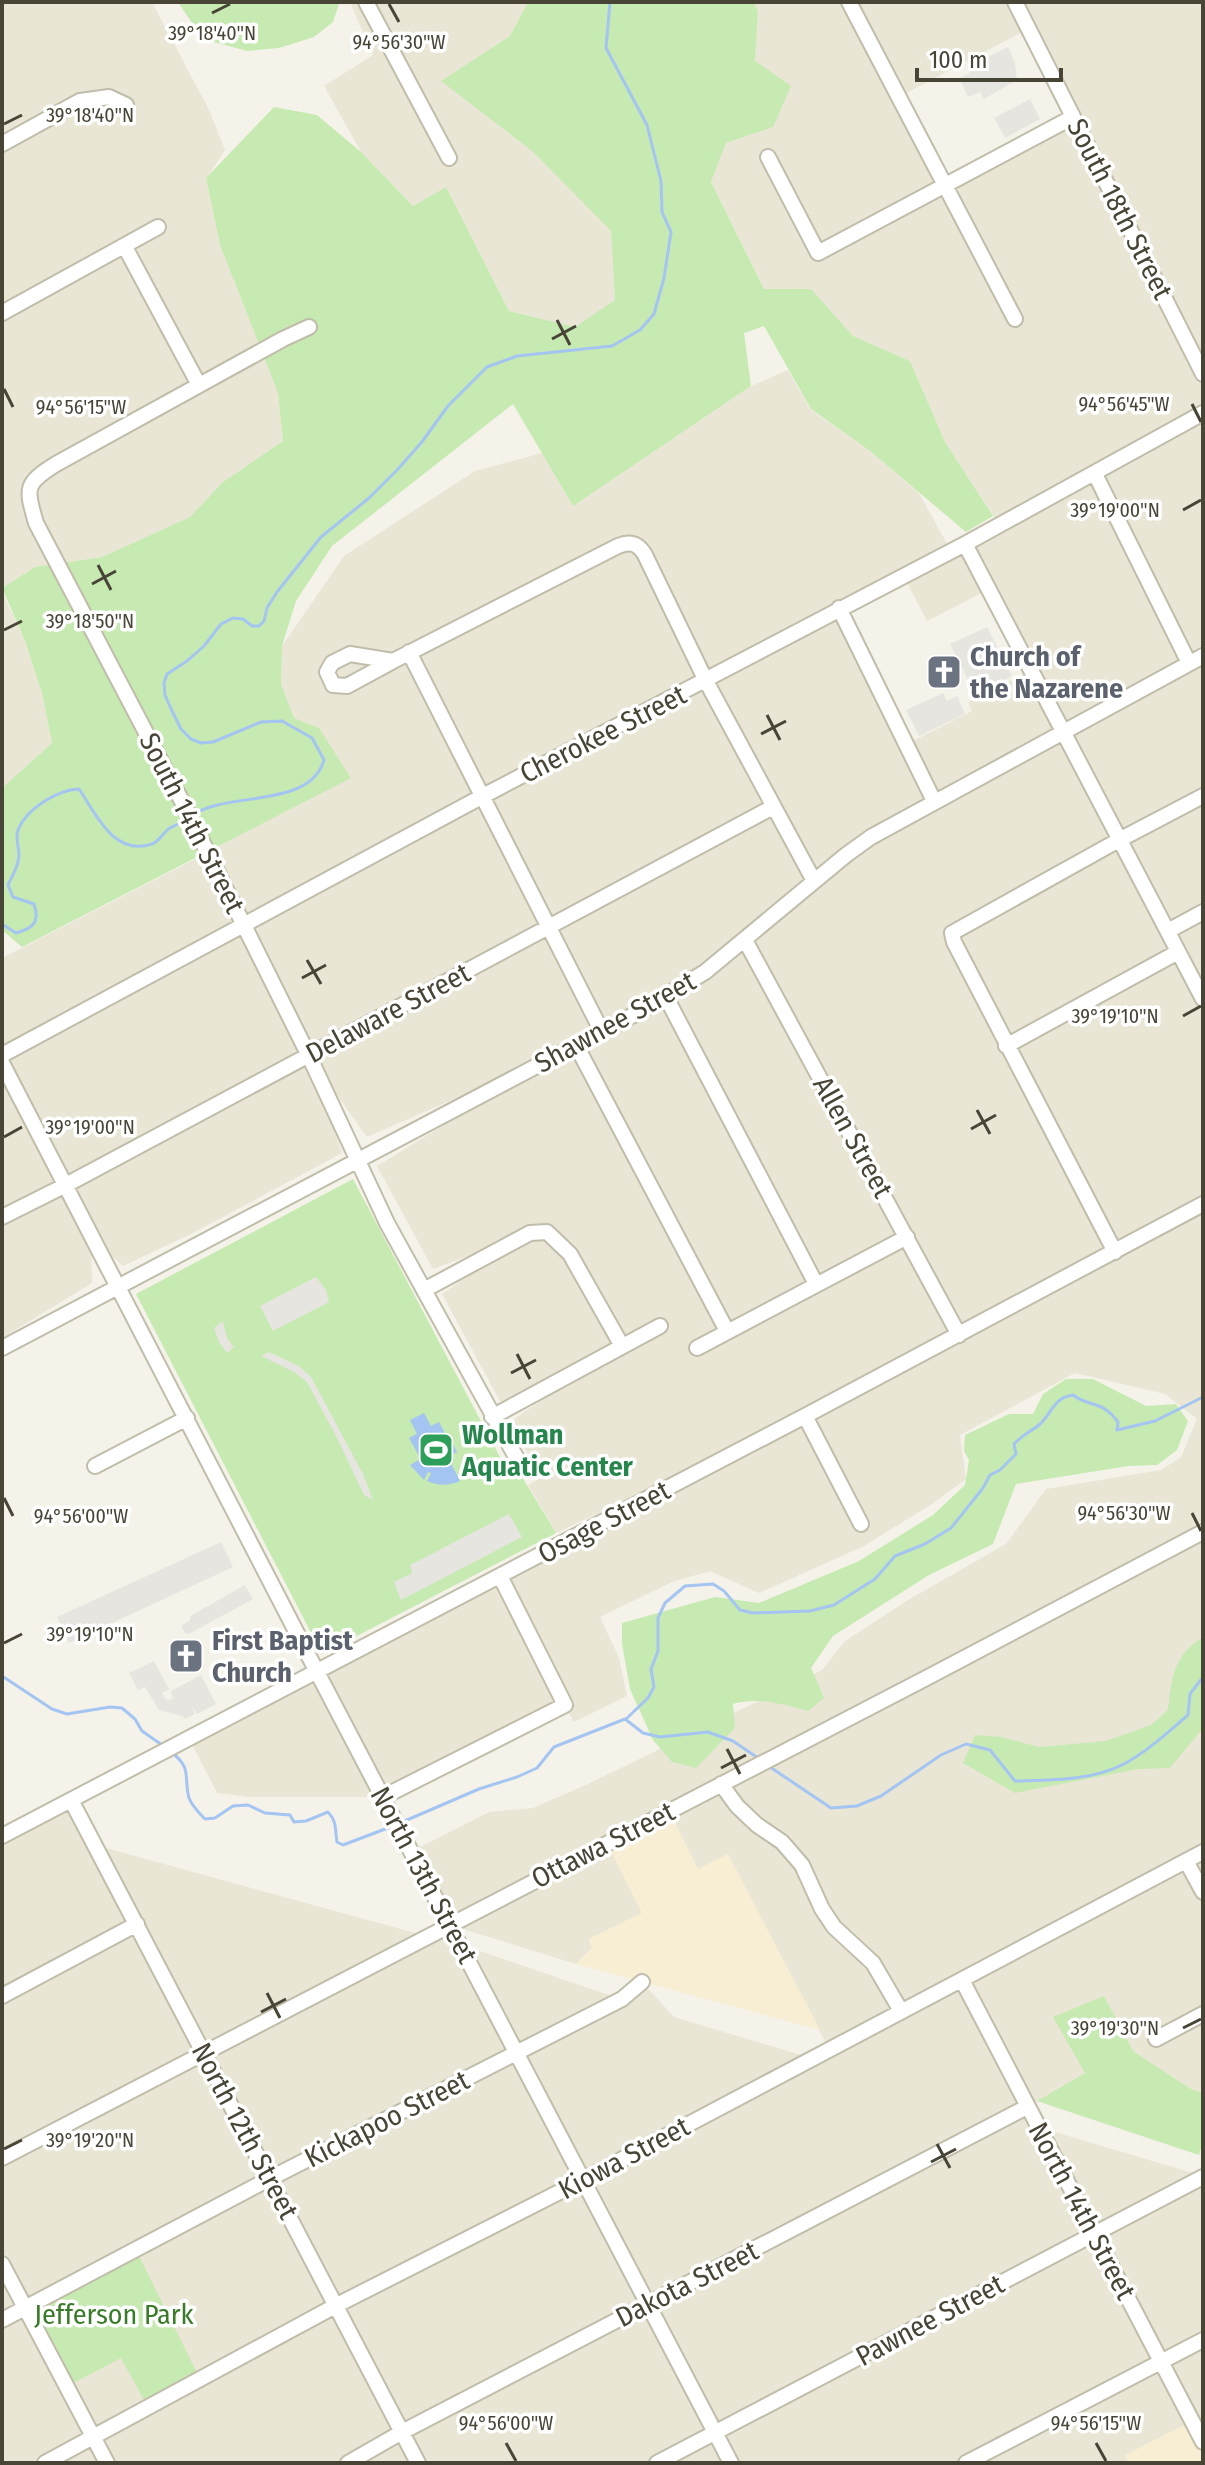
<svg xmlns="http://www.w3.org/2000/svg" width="1205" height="2465" font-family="'Fira Sans Condensed',sans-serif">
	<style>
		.residential { fill: #e9e6d6; fill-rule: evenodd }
		.commercial { fill: #f7eed4 }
		.green { fill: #c6eab1 }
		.parking { fill: #e6e5e0 }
		.water { fill: #a4c4f2 }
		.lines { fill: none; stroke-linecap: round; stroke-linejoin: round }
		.stream { stroke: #a4c4f2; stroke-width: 3 }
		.minor-casing { stroke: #c0bdab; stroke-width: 18 }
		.minor { stroke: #fff; stroke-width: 14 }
		.ticks { fill: none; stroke: #484537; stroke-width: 3 }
		.labels { text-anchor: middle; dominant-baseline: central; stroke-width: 7; stroke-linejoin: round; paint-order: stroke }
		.street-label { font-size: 28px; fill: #484537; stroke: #fff }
		.worship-label { font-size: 28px; font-weight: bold; fill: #5b616d; stroke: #fff; text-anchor: start }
		.leisure-label { font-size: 28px; font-weight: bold; fill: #27864d; stroke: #fff; text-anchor: start }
		.park-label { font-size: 28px; fill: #397c28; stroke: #fff }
		.ticks-label { font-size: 20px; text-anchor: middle; fill: #484537; stroke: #fff; stroke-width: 7; stroke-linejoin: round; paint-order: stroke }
	</style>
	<rect width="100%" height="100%" fill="#f5f3e9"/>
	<path class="residential" d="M 2,2 L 152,2 L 209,110 L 225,150 L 206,179 L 220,245 L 278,393 L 283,441 L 223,482 L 190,517 L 102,557 L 35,567 L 2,588 Z
		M 350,2 L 528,2 L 510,36 L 442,81 L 532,151 L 611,231 L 615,301 L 575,327 L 509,311 L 446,187 L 413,206 L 361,152 L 324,86 L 373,55 Z
		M 754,2 L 1203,2 L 1203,2093 L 1191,2089 L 1133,2051 L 1085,2073 L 1027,2107 L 1038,2127 L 1203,2176 L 1203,2442 L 1125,2455 L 1129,2463 L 2,2463 L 2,1836 L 71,1800 L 95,1845 L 426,1936 L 448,1925 L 412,1851 L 489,1812 L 533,1808 L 588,1784 L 822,1670 L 845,1641 L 908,1600 L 1006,1544 L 1046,1489 L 1161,1470 L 1181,1457 L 1197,1419 L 1165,1394 L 1075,1373 L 960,1435 L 966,1479 L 932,1504 L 864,1546 L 759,1593 L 710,1571 L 672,1582 L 600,1617 L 619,1658 L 627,1696 L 574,1722 L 565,1706 L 383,1797 L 250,1797 L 217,1793 L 189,1738 L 781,1428 L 556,1533 L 528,1485 L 540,1478 L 511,1421 L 615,1350 L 501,1403 L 442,1294 L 526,1235 L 433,1269 L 377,1166 L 568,1049 L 367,1137 L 311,1059 L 342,1153 L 193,1233 L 123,1266 L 91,1238 L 92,1283 L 2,1338 L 2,958 L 207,853 L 319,728 L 294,718 L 281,684 L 282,646 L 344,556 L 475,471 L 542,453 L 573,506 L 751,386 L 788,370 L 811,410 L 870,451 L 919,493 L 951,551 L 999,525 L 945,442 L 910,361 L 853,336 L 811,289 L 764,289 L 711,182 L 726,143 L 773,127 L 755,61 L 758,12 ZM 1028,29 L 1073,117 L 945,184 L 899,97 ZM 903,575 L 927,621 L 988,590 L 1030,671 L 968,702 L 972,711 L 907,744 L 840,608 ZM 728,1855 L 829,2049 L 811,2058 L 674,2017 L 642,1982 L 621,1999 L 459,1944 L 450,1925 L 576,1964 L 592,1948 L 589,1939 L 642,1913 L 698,1870 ZM 122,2358 L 200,2379 L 148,2407 Z
		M 2,592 L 25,641 L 42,693 L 52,743 L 2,788 Z"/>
	<path class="commercial" d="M 669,1811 L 698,1869 L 728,1854 L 820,2030 L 576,1964 L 592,1948 L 589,1939 L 642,1913 L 607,1843 Z
		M 1192,2421 L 1203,2442 L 1203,2463 L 1129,2463 L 1125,2455 Z"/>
	<path class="green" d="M 178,2 L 339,2 L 339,4 L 333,22 L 314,37 L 279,48 L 247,51 L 214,42 L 192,23 Z
		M 528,2 L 754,2 L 758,12 L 755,61 L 791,86 L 773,127 L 726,143 L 711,182 L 764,289 L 811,289 L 853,336 L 910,361 L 945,442 L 993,516 L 966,532 L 870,451 L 811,409 L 764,326 L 744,333 L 751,386 L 573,506 L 513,404 L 332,546 L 296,601 L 282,646 L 281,684 L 294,718 L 319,728 L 351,778 L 22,947 L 2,930 L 2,788 L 52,743 L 42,693 L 25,641 L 2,588 L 35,567 L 102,557 L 190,517 L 223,482 L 283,441 L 278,393 L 220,245 L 206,178 L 274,107 L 317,115 L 361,152 L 413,206 L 446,187 L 509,311 L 575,327 L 615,300 L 611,231 L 532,151 L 441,81 L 510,36 Z
		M 353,1179 L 510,1476 L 519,1472 L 556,1533 L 322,1654 L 136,1294 Z
		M 1066,1379 L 1093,1379 L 1146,1406 L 1176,1404 L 1188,1421 L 1177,1450 L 1157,1465 L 1128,1466 L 1016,1484 L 993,1544 L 929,1575 L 833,1636 L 811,1668 L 824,1698 L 808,1711 C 783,1704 758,1697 733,1704 L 735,1728 L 696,1768 L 672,1762 L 653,1740 L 630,1689 L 622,1644 L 622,1623 L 715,1597 L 759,1603 L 859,1561 L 933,1515 L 965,1485 L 969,1460 L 964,1451 L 965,1435 L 1009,1414 L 1033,1414 L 1043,1394 Z
		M 1203,1637 L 1203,1728 L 1170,1768 L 1138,1769 L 1015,1793 L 963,1763 L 975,1735 L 1001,1737 L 1039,1747 L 1106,1741 L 1151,1725 L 1168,1710 C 1172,1678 1172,1657 1203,1637 Z
		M 1104,1996 L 1133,2051 L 1191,2089 L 1203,2093 L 1203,2141 L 1199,2155 L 1037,2101 L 1085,2073 L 1053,2017 Z
		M 136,2250 L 200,2379 L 148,2407 L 121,2358 L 66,2387 L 25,2308 Z"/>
	<path class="parking" d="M 1008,47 L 1015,63 L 1017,80 L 984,99 L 980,92 L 968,97 L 959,78 L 970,73 L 968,67 Z
		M 1030,99 L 1040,119 L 1005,138 L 994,118 Z
		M 987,627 L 1012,676 L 976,695 L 950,644 Z
		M 943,693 L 947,701 L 957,696 L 965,714 L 919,736 L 906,710 Z
		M 316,1277 L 326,1290 L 329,1302 L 273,1331 L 260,1306 Z
		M 223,1321 L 227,1338 L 234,1347 L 227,1353 L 219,1342 L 214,1328 Z
		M 269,1352 L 299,1366 L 311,1377 L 363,1474 L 373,1500 L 364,1495 L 337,1438 L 307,1382 L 294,1372 L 261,1356 Z
		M 509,1514 L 522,1537 L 401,1600 L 394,1582 L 412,1573 L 410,1565 Z
		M 221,1542 L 233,1567 L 69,1643 L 57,1617 Z
		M 245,1585 L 253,1599 L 189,1634 L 185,1633 L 181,1626 L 190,1620 L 190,1616 Z
		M 154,1661 L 169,1689 L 162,1693 L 166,1700 L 173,1699 L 171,1691 L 201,1675 L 216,1704 L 197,1714 L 191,1704 L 195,1714 L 185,1719 L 182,1716 L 159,1710 L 145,1687 L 138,1690 L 129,1673 Z"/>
	<path class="water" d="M 424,1413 L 431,1426 L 439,1422 L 449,1441 L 441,1445 L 442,1447 L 452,1442 L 457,1452 L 451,1455 L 452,1458 L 448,1458 L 460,1481 C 448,1486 439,1486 427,1481 L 431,1473 L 428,1472 L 424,1480 L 410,1465 L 428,1455 L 426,1452 L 419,1456 L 409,1438 L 417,1434 L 410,1420 Z"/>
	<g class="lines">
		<path class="stream" d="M 193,815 C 227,791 310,809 324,760 L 312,738 L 282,721 L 261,722 L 213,742 L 201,743 L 191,739 L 181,729 L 172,711 L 165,695 L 164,683 L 167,674 L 187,661 L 204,646 L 221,624 L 233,618 L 243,619 L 252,626 L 259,626 L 264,621 L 267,608 L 277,592 L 321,537 L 369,498 L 398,469 L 421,443 L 448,406 L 487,367 L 517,356 L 612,346 L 640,330 L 654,314 L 664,278 L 671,232 L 662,212 L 661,181 L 647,125 L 606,48 L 610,2
			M 2,924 L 16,933 C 34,928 40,922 34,904 L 13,897 L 8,885 C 12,876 19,866 19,855 C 19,847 15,839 18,830 C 26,809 57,790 79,789 C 96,814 114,857 152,844 C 160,841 163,832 170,828 C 175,825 181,823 187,819
			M 2,1676 L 52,1709 L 67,1714 L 110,1707 L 122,1708 L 135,1719 L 142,1731 L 165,1747
			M 626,1719 L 648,1698 L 654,1687 L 651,1669 L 658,1651 L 658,1618 L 665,1603 L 685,1586 L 713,1584 L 724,1591 L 740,1610 L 753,1613 L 810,1611 L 834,1605 L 875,1579 L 895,1556 L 925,1544 L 951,1528 L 983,1488 L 990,1475 L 1000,1470 L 1016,1454 L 1014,1444 C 1022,1435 1032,1431 1040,1424 C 1053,1412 1053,1398 1073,1395 C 1090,1408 1101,1399 1118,1422 L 1117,1430 L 1155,1421 L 1203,1397
			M 171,1752 C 193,1769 183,1775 189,1798 C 192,1806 199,1813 205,1819 L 215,1818 L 233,1806 L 248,1805 L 265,1813 L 290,1815 L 294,1822 L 306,1821 L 328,1812 C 337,1821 335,1830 337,1842 L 343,1845 L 393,1826
			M 767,1765 L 831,1808 L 857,1806 L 881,1796 L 941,1755 L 966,1744 L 990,1750 L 1015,1781 C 1051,1780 1091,1781 1124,1764 C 1148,1751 1168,1732 1188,1715 L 1190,1694 L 1203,1677
			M 400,1823 L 479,1789 L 517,1777 L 537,1768 L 554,1747 L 625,1719 L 643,1733 L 660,1737 L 708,1732 L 733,1741 L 758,1758"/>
		<defs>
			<path id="minor" d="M 366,2 L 449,158
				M 849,2 L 1015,319
				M 1015,2 L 1203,374
				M 2,144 L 80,101 L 109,97 L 126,105
				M 768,157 L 818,253 L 1073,117
				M 125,247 L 199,385
				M 2,313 L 158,227
				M 309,327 L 283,339 L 56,464 C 24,484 26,488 36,523 L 186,809 L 309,1056 L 387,1223 L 516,1457
				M 1095,474 L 1189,663
				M 965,544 L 1203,999
				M 839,608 L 934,801
				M 409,652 L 602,1032
				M 393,661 L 347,686 L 333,685 L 327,672 L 332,663 L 350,654 L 393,661 L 618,546 C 630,541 638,543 645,555 L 706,681 L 814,881
				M 1168,931 L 1203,912
				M 745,940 L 959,1335
				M 666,997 L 816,1284
				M 576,1045 L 727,1331
				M 1006,1046 L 1178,952
				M 2,1055 L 483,796 L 965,544 L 1203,413
				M 2,1063 L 316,1670 L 731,2463
				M 2,1217 L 64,1186 L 773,807
				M 1115,1252 L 954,942 L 952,933 L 1119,840 L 1203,796
				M 424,1290 L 530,1233 L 547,1232 L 570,1254 L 622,1346
				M 2,1348 L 639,1012 L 705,972 L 846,855 L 871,837 L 1203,656
				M 697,1348 L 907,1237
				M 805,1416 L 861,1524
				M 492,1417 L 660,1326
				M 95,1466 L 187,1418
				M 721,1784 L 737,1806 L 757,1825 L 782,1842 L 802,1865 L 822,1909 L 834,1927 L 873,1963 L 901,2011
				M 383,1797 L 565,1705 L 500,1576
				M 71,1800 L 418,2463
				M 2,1836 L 805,1416 L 1203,1204
				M 1186,1861 L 1203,1892
				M 962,1980 L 1203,2442
				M 2,1996 L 137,1924
				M 1156,2039 L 1203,2014
				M 2,2158 L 932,1675 L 1203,1532
				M 2,2264 L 107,2463
				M 2,2320 L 269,2179 L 622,1999 L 642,1982
				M 45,2463 L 337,2305 L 583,2180 L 1203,1852
				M 348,2463 L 402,2432 L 1027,2107
				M 657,2463 L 1203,2177
				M 966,2463 L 1203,2340"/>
		</defs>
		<use href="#minor" class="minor-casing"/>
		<use href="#minor" class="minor"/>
	</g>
	<path class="ticks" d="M 389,4 L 399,22M 212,13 L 230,4M 4,124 L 22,115M 557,320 L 570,345M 552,339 L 576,326M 4,389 L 13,407M 1192,404 L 1201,422M 1183,510 L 1201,500M 98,565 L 111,590M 92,584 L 116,571M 4,630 L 22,621M 767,715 L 780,740M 761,734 L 786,721M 307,960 L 321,984M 302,978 L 326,965M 1183,1016 L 1201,1006M 977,1110 L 990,1134M 971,1129 L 996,1115M 4,1137 L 22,1127M 517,1354 L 530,1379M 511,1373 L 536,1360M 4,1498 L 13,1516M 1192,1513 L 1201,1531M 4,1643 L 22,1634M 727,1749 L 740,1774M 721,1768 L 746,1755M 267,1993 L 280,2018M 261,2012 L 286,1999M 1183,2028 L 1201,2019M 937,2144 L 950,2168M 4,2149 L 22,2140M 931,2162 L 956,2149M 506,2443 L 516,2461M 1096,2443 L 1106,2461"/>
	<defs>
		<symbol id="church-square" viewBox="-11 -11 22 22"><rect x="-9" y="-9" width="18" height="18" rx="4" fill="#6b7280" stroke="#fff"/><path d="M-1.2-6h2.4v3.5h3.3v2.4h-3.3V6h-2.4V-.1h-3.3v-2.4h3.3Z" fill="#fff"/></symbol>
		<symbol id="stadium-square" viewBox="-11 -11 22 22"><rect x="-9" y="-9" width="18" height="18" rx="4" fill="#2e9e5b" stroke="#fff"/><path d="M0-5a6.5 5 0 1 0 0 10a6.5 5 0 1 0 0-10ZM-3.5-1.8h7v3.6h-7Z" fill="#fff"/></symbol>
	</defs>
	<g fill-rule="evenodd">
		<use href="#church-square" x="924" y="652" width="40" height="40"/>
		<use href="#stadium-square" x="416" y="1430" width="40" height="40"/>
		<use href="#church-square" x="166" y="1636" width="40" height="40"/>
	</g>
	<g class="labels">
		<g class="street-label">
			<text transform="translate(1120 209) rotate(63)">South 18th Street</text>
			<text transform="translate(603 734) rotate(-27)">Cherokee Street</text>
			<text transform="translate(192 823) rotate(63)">South 14th Street</text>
			<text transform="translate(388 1013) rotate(-28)">Delaware Street</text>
			<text transform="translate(615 1022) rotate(-29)">Shawnee Street</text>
			<text transform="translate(853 1137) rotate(61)">Allen Street</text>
			<text transform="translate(604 1522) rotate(-28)">Osage Street</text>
			<text transform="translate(603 1845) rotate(-27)">Ottawa Street</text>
			<text transform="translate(424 1875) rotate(62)">North 13th Street</text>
			<text transform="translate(387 2119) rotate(-27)">Kickapoo Street</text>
			<text transform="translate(245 2131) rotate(62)">North 12th Street</text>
			<text transform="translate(624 2158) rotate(-28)">Kiowa Street</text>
			<text transform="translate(1082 2211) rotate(62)">North 14th Street</text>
			<text transform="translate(687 2284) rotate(-27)">Dakota Street</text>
			<text transform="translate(930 2320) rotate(-28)">Pawnee Street</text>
		</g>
		<g class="worship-label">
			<text x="970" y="656">Church of<tspan x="970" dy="32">the Nazarene</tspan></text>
			<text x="212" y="1640">First Baptist<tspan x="212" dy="32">Church</tspan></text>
		</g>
		<g class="leisure-label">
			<text x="462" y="1434">Wollman<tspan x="462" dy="32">Aquatic Center</tspan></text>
		</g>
		<g class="park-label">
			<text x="114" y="2314">Jefferson Park</text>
		</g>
	</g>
	<g class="ticks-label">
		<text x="212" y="40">39°18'40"N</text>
		<text x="399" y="49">94°56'30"W</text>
		<text x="90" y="122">39°18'40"N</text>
		<text x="1124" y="411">94°56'45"W</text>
		<text x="81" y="414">94°56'15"W</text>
		<text x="1115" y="517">39°19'00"N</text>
		<text x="90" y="628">39°18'50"N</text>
		<text x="1115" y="1023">39°19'10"N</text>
		<text x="90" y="1134">39°19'00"N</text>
		<text x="1124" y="1520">94°56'30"W</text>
		<text x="81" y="1523">94°56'00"W</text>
		<text x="90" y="1641">39°19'10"N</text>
		<text x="1115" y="2035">39°19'30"N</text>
		<text x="90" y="2147">39°19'20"N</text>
		<text x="506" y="2430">94°56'00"W</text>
		<text x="1096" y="2430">94°56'15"W</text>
	</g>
	<rect width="1205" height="2465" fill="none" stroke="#484537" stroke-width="8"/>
	<path d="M917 68v12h144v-12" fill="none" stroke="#484537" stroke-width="4"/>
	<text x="929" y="68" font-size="24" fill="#484537" stroke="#ffffff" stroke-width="6" paint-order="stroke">100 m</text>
</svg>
